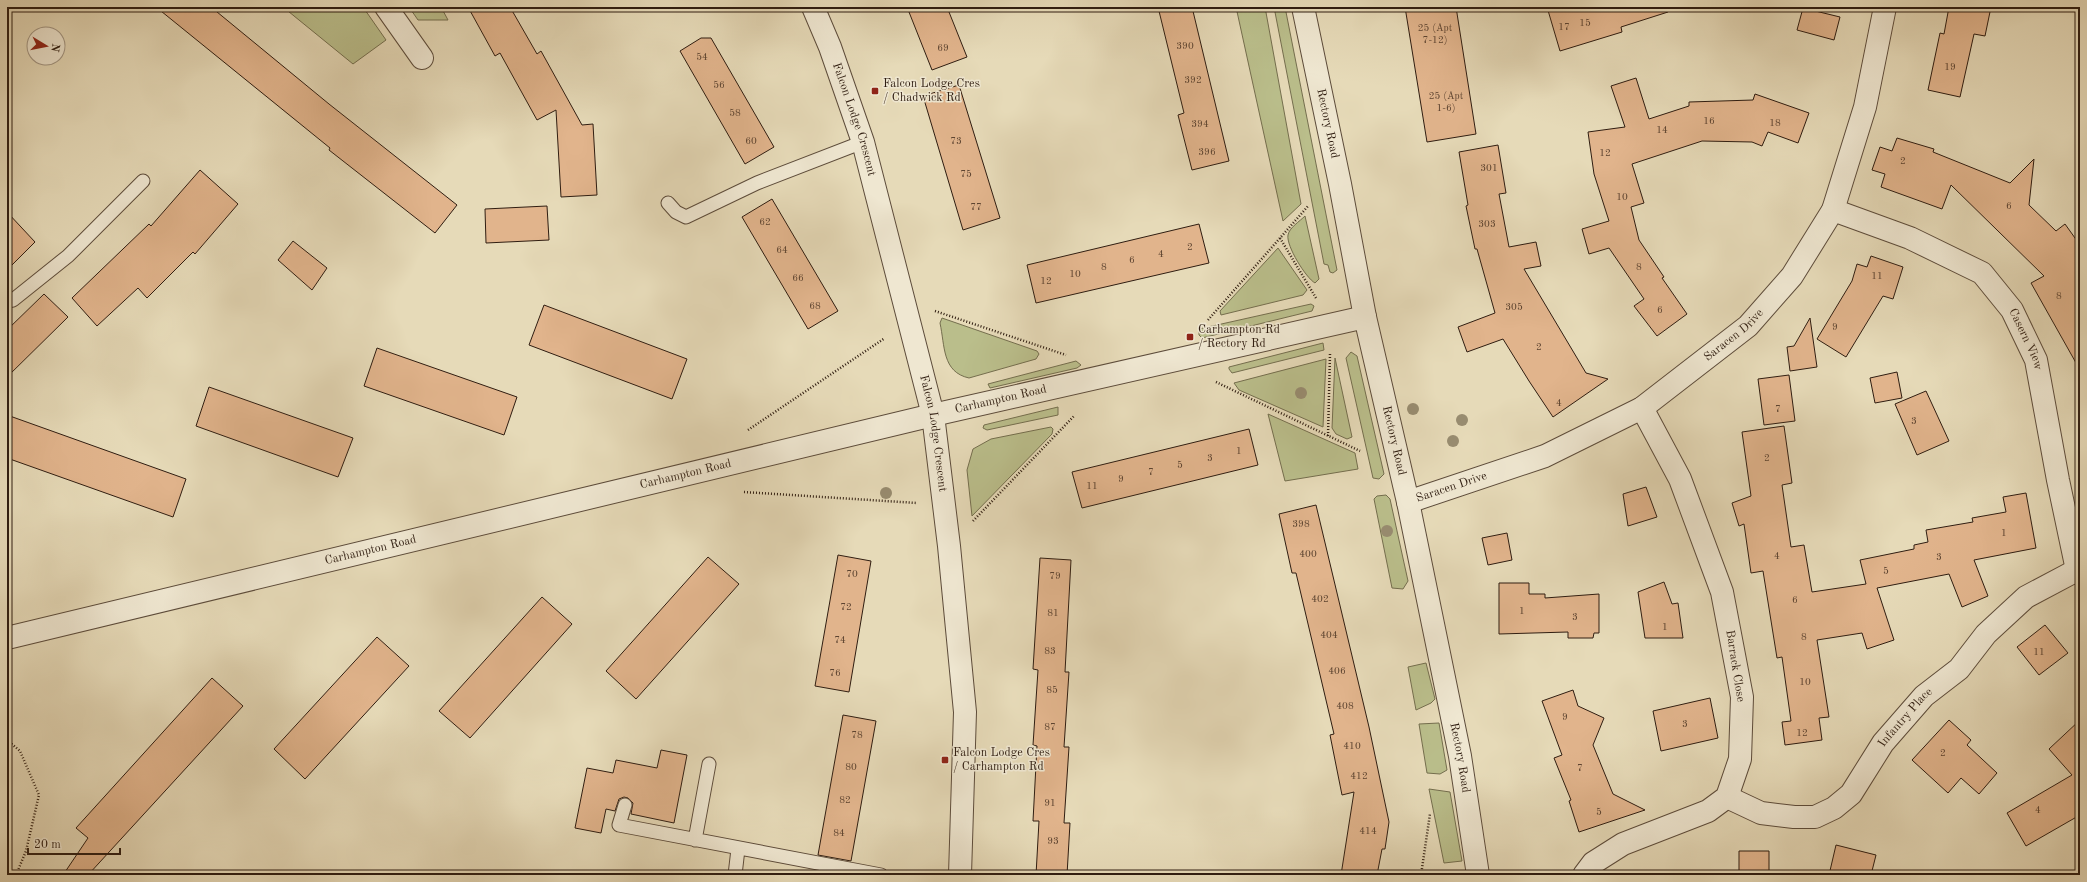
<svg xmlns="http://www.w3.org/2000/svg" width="2087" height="882" font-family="'Old Standard TT',serif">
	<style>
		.green { fill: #babe8b; stroke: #746e4e }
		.building { fill: #e1b48c; stroke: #2f1d11 }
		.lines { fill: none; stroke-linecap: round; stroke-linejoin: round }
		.lane-casing { stroke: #5d4c3b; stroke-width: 15 }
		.street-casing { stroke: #5d4c3b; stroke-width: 24 }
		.path { stroke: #2f1d11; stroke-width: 2.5; stroke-dasharray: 1 2; stroke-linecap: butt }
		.lane { stroke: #efe7d1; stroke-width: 13 }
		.street { stroke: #efe7d1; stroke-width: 22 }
		.tree { fill: #988c70 }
		.poi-dot { fill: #8f2418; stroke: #efe7d1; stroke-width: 1.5 }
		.labels { text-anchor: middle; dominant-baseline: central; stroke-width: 3; stroke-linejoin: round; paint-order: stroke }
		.number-label { font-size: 10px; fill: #5c4330 }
		.poi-label { font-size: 12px; fill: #2f1d11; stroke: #efe7d1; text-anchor: start }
		.street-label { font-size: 12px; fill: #2f1d11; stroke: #efe7d1 }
	</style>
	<rect width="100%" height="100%" fill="#e6dab8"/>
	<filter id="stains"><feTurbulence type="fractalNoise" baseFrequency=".005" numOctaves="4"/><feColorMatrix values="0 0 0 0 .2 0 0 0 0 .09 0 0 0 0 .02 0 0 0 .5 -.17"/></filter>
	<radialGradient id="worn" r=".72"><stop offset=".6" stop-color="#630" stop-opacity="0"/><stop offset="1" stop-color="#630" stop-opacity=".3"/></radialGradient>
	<path class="green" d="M 283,7 L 363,7 L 386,40 L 353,64 Z
		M 409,7 L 441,7 L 448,20 L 418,20 Z
		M 1236,7 L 1265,7 L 1301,204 L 1283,221 Z
		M 1274,7 L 1285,7 L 1337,270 L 1333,273 L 1330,272 L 1328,265 L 1324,264 Z
		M 1305,216 L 1319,279 L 1315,283 C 1306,278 1286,246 1288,235 C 1289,228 1300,221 1305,216 Z
		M 1278,248 L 1307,290 L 1303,295 L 1221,315 L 1220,311 Z
		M 1311,304 L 1314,306 L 1312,311 L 1202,338 L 1199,335 L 1199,329 Z
		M 942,318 L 1037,351 L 1039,354 L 1036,359 L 969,378 C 942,372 945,346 940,323 Z
		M 1323,343 L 1324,350 L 1232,373 L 1229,369 L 1229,367 Z
		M 1351,352 L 1357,356 L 1384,474 L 1379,479 L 1373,478 L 1346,358 Z
		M 1335,358 L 1352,437 L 1347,439 L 1336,434 L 1332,428 Z
		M 1326,359 L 1323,427 L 1239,390 L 1234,383 Z
		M 1076,361 L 1081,365 L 1077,368 L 990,388 L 988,384 Z
		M 1058,407 L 1058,415 L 987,430 L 983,428 L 984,425 Z
		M 1268,414 L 1355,453 L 1358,469 L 1285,481 Z
		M 1051,427 L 1053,429 L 1052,434 L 972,516 L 967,470 L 973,449 L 991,439 Z
		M 1386,495 L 1390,499 L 1408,581 L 1403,589 L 1392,588 L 1374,499 L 1377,496 Z
		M 1426,663 L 1435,699 L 1431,703 L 1416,710 L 1408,667 Z
		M 1439,723 L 1447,770 L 1440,774 L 1427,773 L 1419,724 Z
		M 1429,789 L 1450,792 L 1462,861 L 1444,863 Z"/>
	<path class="building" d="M 156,7 L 211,7 L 329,104 L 457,205 L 435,233 L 329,150 L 330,148 Z
		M 468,7 L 510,7 L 537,54 L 541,51 L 582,125 L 593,124 L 597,195 L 561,197 L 556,110 L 537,120 L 500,53 L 495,56 Z
		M 907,7 L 947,7 L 967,57 L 932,70 Z
		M 1158,7 L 1192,7 L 1229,161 L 1192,170 L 1178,115 L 1184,113 Z
		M 1405,7 L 1456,7 L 1476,134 L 1427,142 Z
		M 1547,7 L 1668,7 L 1668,12 L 1621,27 L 1622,32 L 1560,51 Z
		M 1949,7 L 1991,7 L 1985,36 L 1974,34 L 1960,97 L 1928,90 L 1940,33 L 1944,34 Z
		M 1803,8 L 1840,17 L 1834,40 L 1797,30 Z
		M 701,38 L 711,38 L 774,147 L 745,164 L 680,51 Z
		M 1636,78 L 1649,119 L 1689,106 L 1689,102 L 1753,100 L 1755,94 L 1809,113 L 1798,143 L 1768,132 L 1762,146 L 1752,142 L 1702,141 L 1632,164 L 1644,203 L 1631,207 L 1639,240 L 1664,277 L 1662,278 L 1687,314 L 1657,336 L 1634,306 L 1644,299 L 1609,248 L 1589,254 L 1582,229 L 1609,221 L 1594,174 L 1588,132 L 1625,127 L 1611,86 Z
		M 959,85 L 1000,218 L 963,230 L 923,96 Z
		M 1897,138 L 1934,149 L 1933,152 L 2010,183 L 2034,159 L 2029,205 L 2056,231 L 2065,224 L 2080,245 L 2080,370 L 2031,283 L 2044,276 L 1951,185 L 1942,209 L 1881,187 L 1885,174 L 1872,170 L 1880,147 L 1892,151 Z
		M 1498,145 L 1506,193 L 1499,194 L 1509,247 L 1536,242 L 1541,266 L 1524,269 L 1586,373 L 1608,379 L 1553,417 L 1529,381 L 1503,339 L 1467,352 L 1458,327 L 1495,313 L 1477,249 L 1475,249 L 1466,206 L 1468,205 L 1459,152 Z
		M 200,170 L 238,204 L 195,254 L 193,252 L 147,298 L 138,288 L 97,326 L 72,298 L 149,224 L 151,226 Z
		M 772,199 L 838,311 L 808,329 L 742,217 Z
		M 547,206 L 549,240 L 486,243 L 485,209 Z
		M 7,212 L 35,242 L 7,270 Z
		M 1199,224 L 1209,263 L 1036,303 L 1027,265 Z
		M 293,241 L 327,268 L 312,290 L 278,260 Z
		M 1871,256 L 1903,267 L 1893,299 L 1883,296 L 1846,357 L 1817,339 L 1852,281 L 1857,264 L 1867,267 Z
		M 44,294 L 68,317 L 7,377 L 7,330 Z
		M 544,305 L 687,359 L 672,399 L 529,345 Z
		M 1810,318 L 1817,367 L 1790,371 L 1787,347 L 1794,346 Z
		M 377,348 L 517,397 L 504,435 L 364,386 Z
		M 1897,372 L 1902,398 L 1875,403 L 1870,378 Z
		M 1789,375 L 1795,421 L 1764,425 L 1758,379 Z
		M 209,387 L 353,438 L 338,477 L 196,426 Z
		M 1926,391 L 1949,441 L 1917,455 L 1895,404 Z
		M 7,415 L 186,479 L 173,517 L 7,458 Z
		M 1784,426 L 1792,483 L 1782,485 L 1791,547 L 1804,545 L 1812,592 L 1866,584 L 1860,560 L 1914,549 L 1914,545 L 1928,542 L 1926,530 L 1973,522 L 1972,518 L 2006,512 L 2003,497 L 2026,493 L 2036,548 L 1974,560 L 1988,596 L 1962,607 L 1949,574 L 1877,588 L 1894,640 L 1867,649 L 1862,633 L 1817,640 L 1829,717 L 1819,718 L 1822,740 L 1785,745 L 1782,722 L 1791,721 L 1782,657 L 1777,658 L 1763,571 L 1751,573 L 1744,524 L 1739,526 L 1732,503 L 1751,496 L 1742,432 Z
		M 1249,429 L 1258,465 L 1082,508 L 1072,472 Z
		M 1646,487 L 1657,517 L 1628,526 L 1623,494 Z
		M 1316,505 L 1369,727 L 1389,822 L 1385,849 L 1382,849 L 1377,875 L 1341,875 L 1354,792 L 1342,795 L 1330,735 L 1334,734 L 1296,573 L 1292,573 L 1279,514 Z
		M 1507,533 L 1512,560 L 1488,565 L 1482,538 Z
		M 838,555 L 871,561 L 849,692 L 815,686 Z
		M 708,557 L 739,584 L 636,699 L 606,671 Z
		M 1040,558 L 1071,560 L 1065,672 L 1069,672 L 1064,747 L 1069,747 L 1064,823 L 1070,823 L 1067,875 L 1036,875 L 1039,821 L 1033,821 L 1037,746 L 1033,745 L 1038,670 L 1033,669 Z
		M 1664,582 L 1672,604 L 1678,603 L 1683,638 L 1645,638 L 1638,592 Z
		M 1499,583 L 1529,583 L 1529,594 L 1545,594 L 1545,598 L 1599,594 L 1599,633 L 1594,633 L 1593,638 L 1568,638 L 1568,632 L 1499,634 Z
		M 542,597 L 572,624 L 470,738 L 439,711 Z
		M 2045,625 L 2068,653 L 2039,675 L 2017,647 Z
		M 377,637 L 409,666 L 305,779 L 274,749 Z
		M 212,678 L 243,706 L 88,875 L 63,875 L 88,838 L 76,828 Z
		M 1573,690 L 1578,706 L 1604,718 L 1593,745 L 1613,794 L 1645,810 L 1579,832 L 1569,801 L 1571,800 L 1554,758 L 1562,755 L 1542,701 Z
		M 1710,698 L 1718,738 L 1661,751 L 1653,711 Z
		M 843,715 L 876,721 L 851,861 L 818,855 Z
		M 1949,720 L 1971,740 L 1967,745 L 1997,773 L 1979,794 L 1961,778 L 1948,793 L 1912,760 Z
		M 2080,720 L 2080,815 L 2026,846 L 2007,813 L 2072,775 L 2049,749 Z
		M 661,750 L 687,755 L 674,823 L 631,814 L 633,803 L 628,798 L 624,797 L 619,799 L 615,811 L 606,809 L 601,833 L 575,828 L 587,768 L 613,773 L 616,760 L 657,768 Z
		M 1836,845 L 1876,855 L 1871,875 L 1829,875 Z
		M 1739,851 L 1769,851 L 1769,875 L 1739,875 Z
		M 815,871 L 838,875 L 814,875 Z"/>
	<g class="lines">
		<defs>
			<path id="lane" d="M 668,203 L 676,212 L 686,217 L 757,183 L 863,142
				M 7,301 L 13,300 L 68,256 L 143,181
				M 625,805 L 619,825 L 881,875
				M 695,840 L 709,764
				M 735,875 L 738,849"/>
			<g id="street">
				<path d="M 386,7 L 422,58"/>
				<path id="s1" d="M 813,7 L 830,47 L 863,142 L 933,415 L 949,546 L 965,712 L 960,875"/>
				<path id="s2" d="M 1303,7 L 1340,184 L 1365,317 L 1408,502 L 1460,756 L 1478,875"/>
				<path id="s3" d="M 1833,210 L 1910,238 L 1982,273 L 2012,310 L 2036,360 L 2058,480 L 2077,570 L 2080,574"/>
				<path id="s4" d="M 1408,502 L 1545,456 L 1642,408 L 1748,326 L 1792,276 L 1833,210 L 1865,107 L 1885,7"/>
				<path id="s5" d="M 7,638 L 933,415 L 1365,317"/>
				<path id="s6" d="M 1727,797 L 1761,813 L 1794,817 L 1815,817 L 1834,808 L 1851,794 L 1883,743 L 1924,696 L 1959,669 L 1986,634 L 2026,597 L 2077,570"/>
				<path d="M 1584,875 L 1593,863 L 1623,844 L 1708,811 L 1727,797 L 1740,759 L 1742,697 L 1722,592 L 1680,479 L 1642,408"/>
			</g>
		</defs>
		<use href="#lane" class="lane-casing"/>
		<use href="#street" class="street-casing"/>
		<path class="path" d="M 1280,238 L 1316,298
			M 935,311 L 1066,355
			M 1208,320 L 1309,205
			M 1216,382 L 1360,451
			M 748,430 L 885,338
			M 1328,436 L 1330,354
			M 744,492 L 917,503
			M 973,521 L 1074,416
			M 7,740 L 20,751 L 39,795 L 26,851 L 16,875
			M 1421,875 L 1430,814"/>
		<use href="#lane" class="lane"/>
		<use href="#street" class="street"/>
	</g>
	<g class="tree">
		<circle cx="1301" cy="393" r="6"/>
		<circle cx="1413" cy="409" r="6"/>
		<circle cx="1462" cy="420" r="6"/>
		<circle cx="1453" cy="441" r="6"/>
		<circle cx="886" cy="493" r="6"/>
		<circle cx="1387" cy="531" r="6"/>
	</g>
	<g class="poi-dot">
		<rect x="871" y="87" width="8" height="8" rx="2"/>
		<rect x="1186" y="333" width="8" height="8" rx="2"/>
		<rect x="941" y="756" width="8" height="8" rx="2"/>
	</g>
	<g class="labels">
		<g class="number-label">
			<text x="1585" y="23">15</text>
			<text x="1564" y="27">17</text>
			<text x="1435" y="28">25 (Apt<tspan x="1435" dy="12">7-12)</tspan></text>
			<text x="1185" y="46">390</text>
			<text x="943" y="48">69</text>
			<text x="702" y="57">54</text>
			<text x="1950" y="67">19</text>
			<text x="1193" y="80">392</text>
			<text x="719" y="85">56</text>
			<text x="1446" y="96">25 (Apt<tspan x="1446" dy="12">1-6)</tspan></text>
			<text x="735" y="113">58</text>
			<text x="1709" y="121">16</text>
			<text x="1775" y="123">18</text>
			<text x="1200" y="124">394</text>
			<text x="1662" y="130">14</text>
			<text x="751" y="141">60</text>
			<text x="956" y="141">73</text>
			<text x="1207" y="152">396</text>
			<text x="1605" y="153">12</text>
			<text x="1903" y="161">2</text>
			<text x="1489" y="168">301</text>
			<text x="966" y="174">75</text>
			<text x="1622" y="197">10</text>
			<text x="2009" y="206">6</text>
			<text x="976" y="207">77</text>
			<text x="765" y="222">62</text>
			<text x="1487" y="224">303</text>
			<text x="1190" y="247">2</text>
			<text x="782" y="250">64</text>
			<text x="1161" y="254">4</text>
			<text x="1132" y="260">6</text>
			<text x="1104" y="267">8</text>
			<text x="1639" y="267">8</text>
			<text x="1075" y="274">10</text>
			<text x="1877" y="276">11</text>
			<text x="798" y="278">66</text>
			<text x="1046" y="281">12</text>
			<text x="2059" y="296">8</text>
			<text x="815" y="306">68</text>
			<text x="1514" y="307">305</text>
			<text x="1660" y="310">6</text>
			<text x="1835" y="327">9</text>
			<text x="1539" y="347">2</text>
			<text x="1559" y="403">4</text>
			<text x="1778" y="409">7</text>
			<text x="1914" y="421">3</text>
			<text x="1239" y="451">1</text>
			<text x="1210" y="458">3</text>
			<text x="1767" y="458">2</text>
			<text x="1180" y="465">5</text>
			<text x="1151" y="472">7</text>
			<text x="1121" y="479">9</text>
			<text x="1092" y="486">11</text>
			<text x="1301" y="524">398</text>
			<text x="2004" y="533">1</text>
			<text x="1308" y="554">400</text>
			<text x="1777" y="556">4</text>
			<text x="1939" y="557">3</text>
			<text x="1886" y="571">5</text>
			<text x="852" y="574">70</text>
			<text x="1055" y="576">79</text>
			<text x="1320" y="599">402</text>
			<text x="1795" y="600">6</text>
			<text x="846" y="607">72</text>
			<text x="1522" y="611">1</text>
			<text x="1053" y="613">81</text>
			<text x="1575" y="617">3</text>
			<text x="1665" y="627">1</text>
			<text x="1329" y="635">404</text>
			<text x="1804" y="637">8</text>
			<text x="840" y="640">74</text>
			<text x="1050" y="651">83</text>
			<text x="2039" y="652">11</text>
			<text x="1337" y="671">406</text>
			<text x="835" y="673">76</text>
			<text x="1805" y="682">10</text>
			<text x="1052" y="690">85</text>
			<text x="1345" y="706">408</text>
			<text x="1565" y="717">9</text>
			<text x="1685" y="724">3</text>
			<text x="1050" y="727">87</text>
			<text x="1802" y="733">12</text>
			<text x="857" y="735">78</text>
			<text x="1352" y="746">410</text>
			<text x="1943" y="753">2</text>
			<text x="851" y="767">80</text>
			<text x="1580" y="768">7</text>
			<text x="1359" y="776">412</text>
			<text x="845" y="800">82</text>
			<text x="1050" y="803">91</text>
			<text x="2038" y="810">4</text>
			<text x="1599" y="812">5</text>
			<text x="1368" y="831">414</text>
			<text x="839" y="833">84</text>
			<text x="1053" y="841">93</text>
		</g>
		<g class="poi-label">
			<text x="883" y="84">Falcon Lodge Cres<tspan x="883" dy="14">/ Chadwick Rd</tspan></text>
			<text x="1198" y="330">Carhampton Rd<tspan x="1198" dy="14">/ Rectory Rd</tspan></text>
			<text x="953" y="753">Falcon Lodge Cres<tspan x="953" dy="14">/ Carhampton Rd</tspan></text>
		</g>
		<g class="street-label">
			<text stroke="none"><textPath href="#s1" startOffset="120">Falcon Lodge Crescent</textPath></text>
			<text stroke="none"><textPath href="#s2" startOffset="119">Rectory Road</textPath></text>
			<text stroke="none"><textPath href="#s4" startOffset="370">Saracen Drive</textPath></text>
			<text stroke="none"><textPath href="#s3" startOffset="242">Casern View</textPath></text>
			<text stroke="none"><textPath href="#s5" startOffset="1022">Carhampton Road</textPath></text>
			<text stroke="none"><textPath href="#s1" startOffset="444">Falcon Lodge Crescent</textPath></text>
			<text stroke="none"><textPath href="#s2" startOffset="443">Rectory Road</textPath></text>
			<text stroke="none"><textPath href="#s5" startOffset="698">Carhampton Road</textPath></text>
			<text stroke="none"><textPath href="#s4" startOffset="46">Saracen Drive</textPath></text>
			<text stroke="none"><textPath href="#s5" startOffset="374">Carhampton Road</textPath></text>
			<text transform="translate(1735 666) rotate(81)">Barrack Close</text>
			<text stroke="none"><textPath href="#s6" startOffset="229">Infantry Place</textPath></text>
			<text stroke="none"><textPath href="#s2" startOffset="767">Rectory Road</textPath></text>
		</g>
	</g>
	<rect width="2087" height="882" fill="none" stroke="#e6dab8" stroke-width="24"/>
	<rect x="8" y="8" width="2071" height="866" fill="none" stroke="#2f1d11" stroke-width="2"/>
	<rect x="12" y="12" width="2063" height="858" fill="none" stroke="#2f1d11"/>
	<g transform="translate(46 46) rotate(100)"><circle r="19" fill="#efe7d1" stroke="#a29684"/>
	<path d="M0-3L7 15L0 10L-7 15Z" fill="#8f2418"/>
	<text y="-6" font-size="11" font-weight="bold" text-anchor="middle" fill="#2f1d11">N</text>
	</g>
	<path d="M28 848v6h92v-6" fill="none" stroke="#2f1d11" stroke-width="2"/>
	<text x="34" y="848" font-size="12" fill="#2f1d11" stroke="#efe7d1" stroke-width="3" paint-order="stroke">20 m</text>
	<rect width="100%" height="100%" filter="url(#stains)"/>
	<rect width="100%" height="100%" fill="url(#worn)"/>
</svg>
